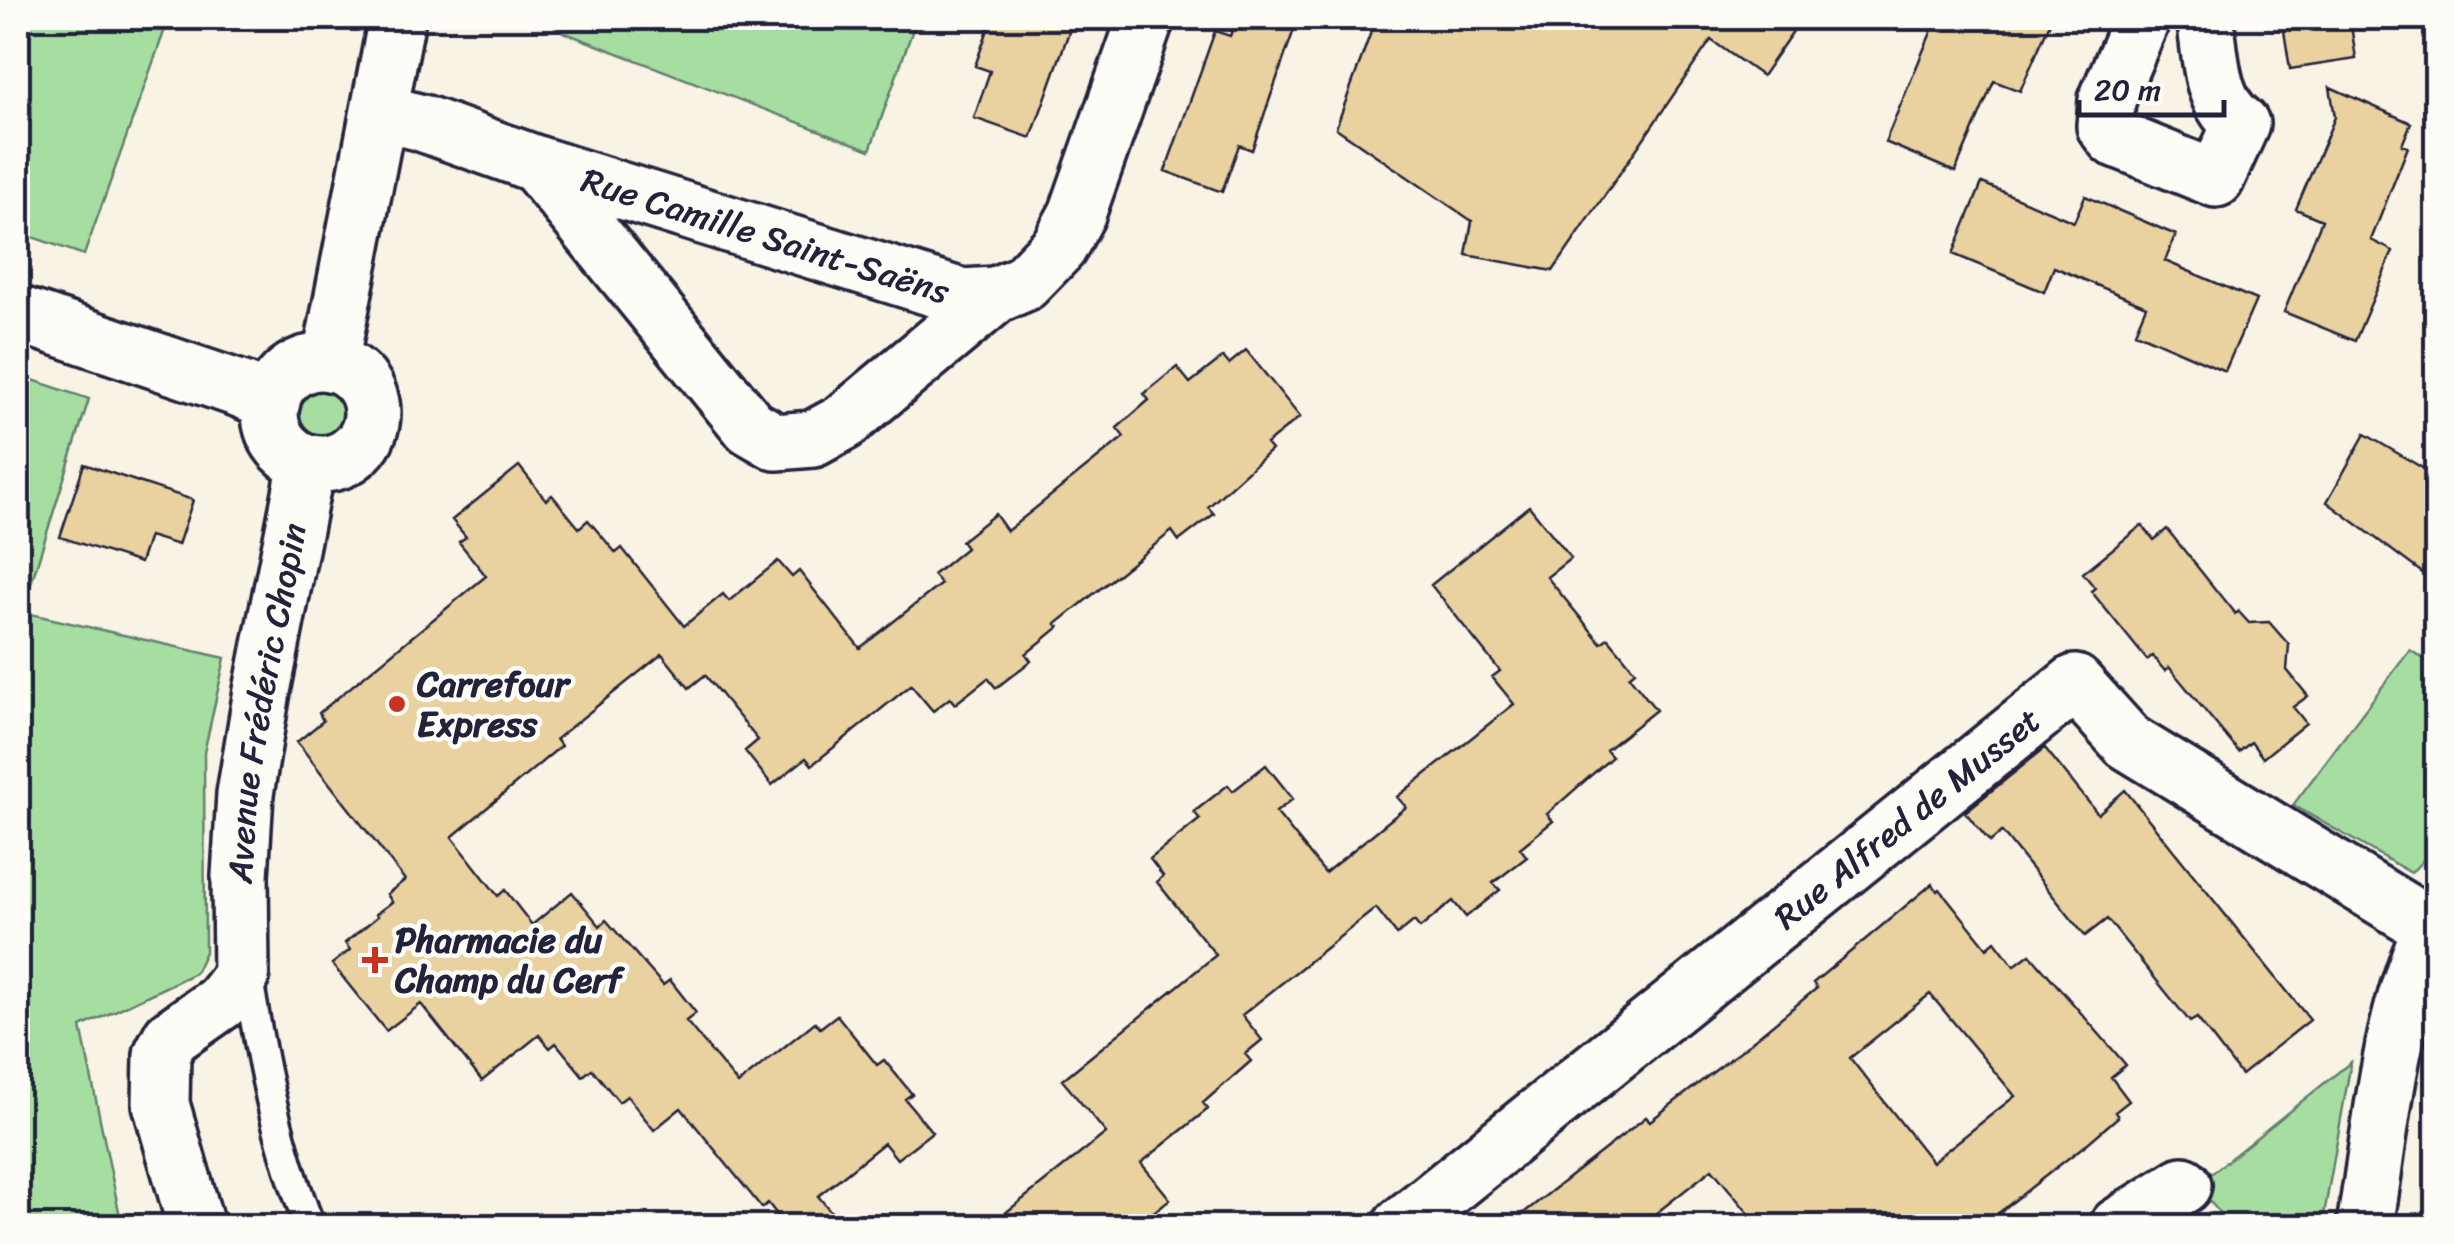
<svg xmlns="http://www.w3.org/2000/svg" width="2454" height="1244" font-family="Sriracha,sans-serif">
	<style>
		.green { fill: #a6dea2; stroke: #64806e; stroke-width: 2.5 }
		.building { fill: #ead1a0; stroke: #22223b; stroke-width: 2.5; fill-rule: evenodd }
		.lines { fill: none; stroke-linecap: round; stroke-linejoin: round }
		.service-casing { stroke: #22223b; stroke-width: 35 }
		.minor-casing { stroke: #22223b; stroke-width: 62 }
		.tertiary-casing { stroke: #22223b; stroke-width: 62 }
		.service { stroke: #fdfcf7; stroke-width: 28 }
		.minor { stroke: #fdfcf7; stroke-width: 55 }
		.tertiary { stroke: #fdfcf7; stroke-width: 55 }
		.poi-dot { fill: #c8321e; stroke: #fdfcf7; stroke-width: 4 }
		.labels { text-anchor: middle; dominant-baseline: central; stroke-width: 9; stroke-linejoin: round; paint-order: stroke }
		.street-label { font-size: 35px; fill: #22223b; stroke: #fdfcf7 }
		.poi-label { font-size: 35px; font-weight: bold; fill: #22223b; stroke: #fdfcf7; text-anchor: start }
	</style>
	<rect width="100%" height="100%" fill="#f9f3e6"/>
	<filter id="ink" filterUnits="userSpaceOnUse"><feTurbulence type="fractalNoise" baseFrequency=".01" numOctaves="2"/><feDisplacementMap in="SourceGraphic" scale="20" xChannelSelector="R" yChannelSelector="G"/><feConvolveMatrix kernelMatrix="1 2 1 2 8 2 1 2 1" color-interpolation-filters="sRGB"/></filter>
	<g filter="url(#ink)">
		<path class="green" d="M 18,18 L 169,18 L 84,255 L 18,232 Z
			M 569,18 L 917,18 L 870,150 L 563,32 Z
			M 18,375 L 89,399 L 22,612 L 225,658 L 204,753 L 205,952 L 195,973 L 81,1027 L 122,1226 L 18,1226 Z
			M289 410a28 28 0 1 1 56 0a28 28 0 1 1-56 0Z
			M 2410,650 L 2436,667 L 2436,846 L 2411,873 L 2293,805 Z
			M 2351,1062 L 2322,1226 L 2230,1226 L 2197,1185 Z"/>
		<path class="building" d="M 992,18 L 1074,18 L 1031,138 L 974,118 L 990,71 L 975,66 Z
			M 1237,18 L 1298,18 L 1252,150 L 1239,145 L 1222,192 L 1165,171 L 1215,31 L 1230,36 Z
			M 1376,18 L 1802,18 L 1762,76 L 1711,40 L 1553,271 L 1466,255 L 1472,221 L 1336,128 Z
			M 1937,18 L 2052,18 L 2020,91 L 1994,81 L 1955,172 L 1885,142 Z
			M 2282,18 L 2350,18 L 2356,59 L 2290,69 Z
			M 2330,87 L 2411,123 L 2402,145 L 2408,147 L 2371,240 L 2393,251 L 2355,341 L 2284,312 L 2322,220 L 2296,209 L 2335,117 Z
			M 1982,183 L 2074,222 L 2085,196 L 2176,235 L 2165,261 L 2256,300 L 2225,371 L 2135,332 L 2146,306 L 2054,267 L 2044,292 L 1953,254 Z
			M 1246,350 L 1300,417 L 1266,444 L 1271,450 L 1208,507 L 1214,514 L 1179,541 L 1172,531 L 1111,580 L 1056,624 L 1059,627 L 1026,654 L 1031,661 L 996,688 L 988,678 L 955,704 L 950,698 L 933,711 L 911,685 L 812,765 L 806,758 L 772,785 L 745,751 L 758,740 L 705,675 L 689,688 L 662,654 L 556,739 L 561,746 L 452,837 L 498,896 L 505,890 L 532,925 L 572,892 L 600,926 L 606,920 L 663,985 L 670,980 L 696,1013 L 686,1021 L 738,1084 L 815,1022 L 820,1028 L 837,1015 L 877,1065 L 884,1060 L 912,1094 L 905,1099 L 932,1132 L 897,1159 L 884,1143 L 818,1196 L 843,1226 L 786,1226 L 768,1203 L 762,1208 L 681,1108 L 654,1130 L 627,1096 L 619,1102 L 592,1069 L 583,1076 L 556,1043 L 550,1048 L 539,1035 L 482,1081 L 421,1004 L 386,1031 L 332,964 L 350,950 L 345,943 L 378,916 L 376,914 L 392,902 L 387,894 L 405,880 L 297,742 L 323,721 L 319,713 L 486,576 L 459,542 L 466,537 L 452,520 L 519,466 L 546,500 L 552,495 L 579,528 L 588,520 L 616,553 L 622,548 L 684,626 L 723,594 L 729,601 L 778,561 L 792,577 L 799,571 L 860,648 L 941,584 L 933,575 L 966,548 L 961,541 L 995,514 L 1007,531 L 1124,437 L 1117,428 L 1149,400 L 1144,394 L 1177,367 L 1190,383 L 1223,357 L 1229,364 Z
			M 2365,434 L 2436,476 L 2436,583 L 2327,502 Z
			M 84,464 L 193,500 L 178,545 L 149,536 L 140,563 L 60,537 Z
			M 1529,506 L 1571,558 L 1547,577 L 1601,643 L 1608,638 L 1624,657 L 1635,671 L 1629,676 L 1656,710 L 1606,750 L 1612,757 L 1547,814 L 1553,821 L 1520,848 L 1527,857 L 1493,883 L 1500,890 L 1466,917 L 1453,901 L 1420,928 L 1414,921 L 1397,935 L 1376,908 L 1242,1015 L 1262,1040 L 1245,1054 L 1251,1061 L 1203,1103 L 1208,1109 L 1141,1163 L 1170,1199 L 1136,1226 L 989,1226 L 1106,1133 L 1062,1080 L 1216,955 L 1157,882 L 1163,876 L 1150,859 L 1200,819 L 1194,812 L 1228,785 L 1233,791 L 1266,765 L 1293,799 L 1276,812 L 1325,873 L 1406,807 L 1397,797 L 1514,704 L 1492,677 L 1500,671 L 1431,585 Z
			M 2142,525 L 2154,540 L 2167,529 L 2235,614 L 2238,611 L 2249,623 L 2269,622 L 2289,645 L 2287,670 L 2308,696 L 2293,707 L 2306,723 L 2263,758 L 2251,742 L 2239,752 L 2169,667 L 2165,671 L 2152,656 L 2147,660 L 2091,591 L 2095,588 L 2083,573 Z
			M 2045,748 L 2098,814 L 2125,790 L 2310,1020 L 2241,1075 L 2197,1018 L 2190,1022 L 2107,919 L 2085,936 L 2002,832 L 1990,842 L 1965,812 Z
			M 1932,884 L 1938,891 L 1940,889 L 1987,948 L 1995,941 L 2014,966 L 2030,954 L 2126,1065 L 2111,1077 L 2129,1101 L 2115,1112 L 2118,1117 L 2089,1142 L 1982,1226 L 1759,1226 L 1712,1169 L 1640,1226 L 1507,1226 L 1646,1117 L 1650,1121 L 1739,1052 L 1817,988 L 1813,983 ZM 1930,994 L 2015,1096 L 1932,1162 L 1850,1058 Z"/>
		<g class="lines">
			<defs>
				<path id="service" d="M 247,971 C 261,1059 277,1144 310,1226"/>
				<g id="minor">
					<path d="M 2142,18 L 2107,100 L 2105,126 L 2114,138 L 2216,179 L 2241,124 C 2209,101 2211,54 2205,18"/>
					<path id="s1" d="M 380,112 L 422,123 L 536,164 L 962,297 L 996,295"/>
					<path d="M 536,164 L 750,427 L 776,442 L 813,439 L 844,422 L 996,295 L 1024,283 L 1059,247 L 1077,214 L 1146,18"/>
					<path d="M 18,314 L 240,389 L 272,402"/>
					<circle cx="321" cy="413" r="51"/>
					<path d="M 330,363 L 397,18"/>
					<path id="s2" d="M 196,1226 L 161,1104 L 162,1054 L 171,1037 L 221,1002 L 241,976 L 240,876 L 245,794 L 262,691 L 307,463"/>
					<path id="s3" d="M 1401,1226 L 2075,683 L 2128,742 L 2432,928"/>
					<path d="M 2118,1226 L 2183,1185"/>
				</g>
				<path id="tertiary" d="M 2365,1226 C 2382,1124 2389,1013 2436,919"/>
			</defs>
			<use href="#service" class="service-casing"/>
			<use href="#minor" class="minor-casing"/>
			<use href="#tertiary" class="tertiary-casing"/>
			<use href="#service" class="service"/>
			<use href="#minor" class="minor"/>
			<use href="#tertiary" class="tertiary"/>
		</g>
	</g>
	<g class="poi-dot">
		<circle cx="397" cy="704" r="10"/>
		<path d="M370 945h10v10h10v10h-10v10h-10v-10h-10v-10h10z"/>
	</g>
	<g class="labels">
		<g class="street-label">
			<text stroke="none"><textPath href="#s1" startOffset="405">Rue Camille Saint-Saëns</textPath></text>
			<text stroke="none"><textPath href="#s2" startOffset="565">Avenue Frédéric Chopin</textPath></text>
			<text stroke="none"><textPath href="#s3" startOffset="650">Rue Alfred de Musset</textPath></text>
		</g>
		<g class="poi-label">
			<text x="417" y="684">Carrefour<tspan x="417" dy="40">Express</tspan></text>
			<text x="395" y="940">Pharmacie du<tspan x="395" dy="40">Champ du Cerf</tspan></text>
		</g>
	</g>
	<rect width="2454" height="1244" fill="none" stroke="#fdfcf7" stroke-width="60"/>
	<rect x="30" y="30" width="2394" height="1184" fill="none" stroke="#22223b" stroke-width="4" filter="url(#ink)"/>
	<path d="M2079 100v15h145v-15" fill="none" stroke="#22223b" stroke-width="5"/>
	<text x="2094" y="100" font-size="30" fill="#22223b" stroke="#fdfcf7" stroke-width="8" paint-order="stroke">20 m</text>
</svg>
